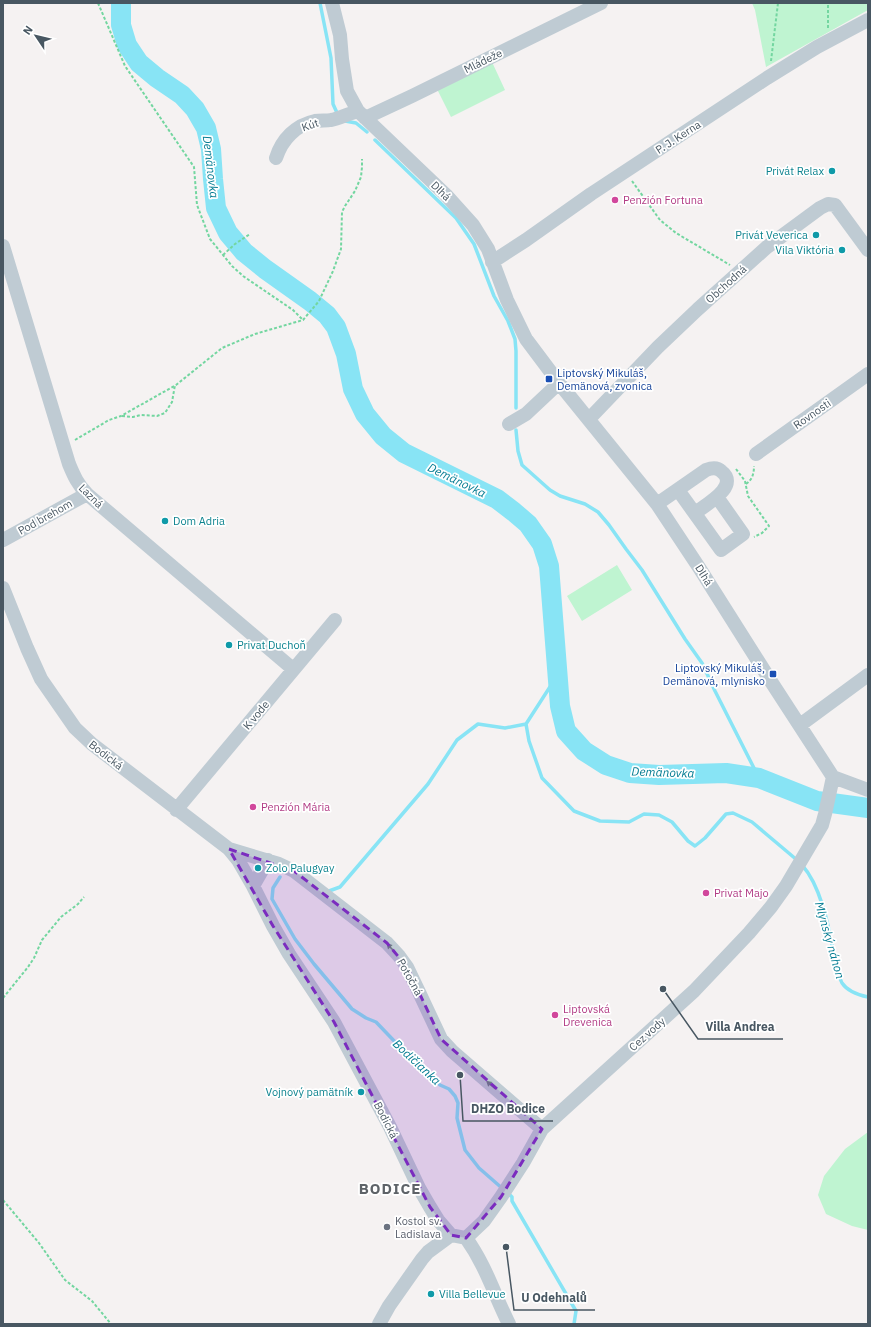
<svg xmlns="http://www.w3.org/2000/svg" width="871" height="1327" font-family="'IBM Plex Sans',sans-serif">
	<style>
		.green { fill: #bff4d1 }
		.lines { fill: none; stroke-linecap: round; stroke-linejoin: round }
		.stream { stroke: #88e4f5; stroke-width: 3.5 }
		.river { stroke: #88e4f5; stroke-width: 20 }
		.path { stroke: #73d6a0; stroke-width: 2; stroke-dasharray: 3 2; stroke-linecap: butt }
		.minor { stroke: #bfcbd3; stroke-width: 14 }
		.oneway { fill: #6c7a84 }
		.marked { fill: #7b2cbf; fill-opacity: 0.2; stroke: #7b2cbf; stroke-width: 3; stroke-dasharray: 8 5; stroke-linejoin: round }
		.culture-dot { fill: #0f9aa8; stroke: #fff; stroke-width: 1.5 }
		.hotel-dot { fill: #d1479c; stroke: #fff; stroke-width: 1.5 }
		.transit-dot { fill: #1a4fb4; stroke: #fff; stroke-width: 1.5 }
		.worship-dot { fill: #6b7280; stroke: #fff; stroke-width: 1.5 }
		.labels { text-anchor: middle; dominant-baseline: central; stroke-width: 3.5; stroke-linejoin: round; paint-order: stroke }
		.street-label { font-size: 11px; fill: #485762; stroke: #fff }
		.culture-label { font-size: 11px; fill: #0d838f; stroke: #fff; text-anchor: end }
		.hotel-label { font-size: 11px; fill: #b23c85; stroke: #fff; text-anchor: start }
		.transit-label { font-size: 11px; fill: #164399; stroke: #fff; text-anchor: start }
		.worship-label { font-size: 11px; fill: #5b616d; stroke: #fff; text-anchor: start }
		.water-label { font-size: 12px; font-style: italic; fill: #047c92; stroke: #fff }
		.district-label { font-size: 15px; font-weight: bold; letter-spacing: 1px; fill: #5e6368; stroke: #fff }
		.leader { fill: none; stroke: #485762; stroke-width: 1.5 }
		.callout-dot { fill: #485762; stroke: #fff; stroke-width: 1.5 }
		.callout-label { font-size: 12px; text-anchor: middle; font-weight: bold; fill: #485762; stroke: #fff; stroke-width: 3.5; stroke-linejoin: round; paint-order: stroke }
	</style>
	<rect width="100%" height="100%" fill="#f5f2f2"/>
	<path class="green" d="M 752,3 L 868,3 L 868,10 L 766,67 L 755,10 Z
		M 492,62 L 505,90 L 451,117 L 437,89 Z
		M 617,565 L 632,590 L 582,621 L 567,596 Z
		M 868,1132 L 868,1230 L 852,1226 L 826,1214 L 818,1195 L 824,1176 L 845,1149 Z"/>
	<g class="lines">
		<path class="stream" d="M 320,3 L 331,58 L 333,104 L 338,115
			M 345,121 L 356,123 L 367,132
			M 375,140 L 456,218 L 474,244 L 494,296 L 508,321 L 515,339 L 516,351 L 516,408
			M 516,430 L 518,451 L 522,465 L 550,490 L 560,496 L 585,504 L 598,512 L 609,525 L 626,549 L 642,570 L 685,639 L 702,663 L 715,691 L 759,778
			M 526,724 L 529,741 L 542,778 L 574,811 L 600,821 L 629,822 L 644,814 L 659,815 L 672,822 L 688,841 L 695,846 L 705,838 L 726,814 L 733,813 L 752,822 L 797,860
			M 802,865 C 820,885 828,923 833,950 C 835,958 838,976 842,983 C 848,992 858,995 868,997
			M 280,877 L 273,888 L 272,899 L 295,939 L 314,964 L 352,1009 L 366,1018 L 376,1022 L 420,1068 L 440,1085 L 449,1089 L 455,1096 L 458,1103 L 457,1118 L 465,1150 L 479,1168 L 503,1189
			M 329,891 L 340,887 L 428,784 L 457,740 L 478,724 L 505,728 L 526,724 L 557,676
			M 508,1193 L 512,1197 L 512,1201 L 576,1311 L 574,1324"/>
		<path class="river" d="M 121,3 L 121,25 L 127,45 L 139,63 L 157,78 L 182,95 L 195,109 L 206,128 L 211,149 L 213,179 L 216,208 L 228,233 L 244,252 L 265,269 L 310,301 L 327,315 L 336,327 L 346,354 L 353,389 L 365,414 L 383,436 L 404,453 L 497,499 L 514,512 L 528,524 L 542,544 L 549,566 L 560,706 L 566,731 L 584,751 L 606,765 L 630,773 L 659,775 L 726,773 L 759,778 L 817,801 L 868,808"/>
		<path class="path" d="M 98,3 L 125,66 L 194,167 L 197,205 L 210,239 L 232,266 L 243,276 L 293,310 L 303,320
			M 828,28 L 828,3
			M 771,61 L 778,3
			M 632,181 L 660,220 L 676,233 L 730,265
			M 223,255 L 235,244 L 250,234
			M 122,416 L 133,417 L 141,415 L 157,416 L 165,413 L 172,402 L 175,385
			M 75,440 L 109,420 L 121,416 L 176,385 L 222,348 L 255,334 L 303,320 L 319,301 L 333,271 L 341,249 L 342,212 L 345,206 L 355,191 L 361,177 L 362,167 L 362,159
			M 736,469 L 745,481 L 748,496 L 769,526 L 762,533 L 754,537
			M 746,484 C 752,480 754,474 754,466
			M 3,998 L 28,967 L 34,958 L 42,940 L 61,917 L 78,904 L 84,897
			M 3,1200 L 39,1243 L 65,1280 L 92,1301 L 111,1324"/>
		<path class="minor" d="M 332,3 L 340,35 L 342,59 L 347,91 L 358,111 L 446,195 L 473,225 L 488,249 L 507,300 L 526,339 L 559,383 L 657,504 L 700,569 L 772,683 L 833,777
			M 365,118 L 412,96 L 601,3
			M 276,158 C 282,139 296,125 315,121 C 321,120 326,121 331,120 C 338,119 350,113 358,111
			M 3,246 L 69,464 C 74,476 78,485 87,494 L 293,669
			M 492,262 L 526,240 L 591,194 L 767,78 L 817,47 L 868,20
			M 589,419 L 658,347 L 698,309 L 767,247 L 820,208 L 828,204 L 835,205 L 868,250
			M 509,424 L 526,414 L 559,383
			M 756,454 L 868,374
			M 678,490 L 721,550 L 743,534 L 717,497
			M 657,504 L 706,470 C 711,468 717,467 721,471 C 741,486 705,505 695,513
			M 3,540 L 87,494
			M 3,588 L 27,648 L 41,679 L 75,728 L 92,744 L 229,849 L 238,860 L 253,886 L 273,926 L 289,954 L 334,1022 L 390,1127 L 419,1188 L 430,1207 L 438,1220 L 451,1235 L 466,1238 C 486,1266 494,1294 509,1324
			M 800,725 L 868,675
			M 833,777 L 868,790
			M 176,810 L 335,620
			M 229,849 L 279,864 L 294,871 L 387,943 L 399,956 L 407,967 L 418,990 L 441,1039 L 452,1051 L 542,1129
			M 253,886 L 268,860
			M 466,1238 L 484,1221 L 501,1197 L 523,1163 L 542,1129 L 694,991 L 749,933 L 771,907 L 786,886 L 822,825 L 825,814 L 833,777
			M 379,1324 L 389,1306 L 422,1259 L 428,1252 L 451,1235"/>
	</g>
	<defs><path id="oneway-solid" d="M-6-.8H1V-3.2L6.5 0L1 3.2V.8H-6Z"/></defs>
	<g class="oneway">
		<use href="#oneway-solid" transform="translate(391 948) rotate(-134)"/>
		<use href="#oneway-solid" transform="translate(491 1085) rotate(-139)"/>
	</g>
	<path class="marked" d="M 229,849 L 294,871 L 387,943 L 407,967 L 441,1039 L 542,1129 L 501,1197 L 466,1238 L 451,1235 L 430,1207 L 334,1022 L 273,926 Z"/>
	<g class="culture-dot">
		<circle cx="832" cy="171" r="4"/>
		<circle cx="816" cy="235" r="4"/>
		<circle cx="842" cy="250" r="4"/>
		<circle cx="165" cy="521" r="4"/>
		<circle cx="229" cy="645" r="4"/>
		<circle cx="258" cy="868" r="4"/>
		<circle cx="361" cy="1092" r="4"/>
		<circle cx="431" cy="1294" r="4"/>
	</g>
	<g class="hotel-dot">
		<circle cx="615" cy="200" r="4"/>
		<circle cx="253" cy="807" r="4"/>
		<circle cx="706" cy="893" r="4"/>
		<circle cx="555" cy="1015" r="4"/>
	</g>
	<g class="transit-dot">
		<rect x="545" y="375" width="8" height="8" rx="2"/>
		<rect x="769" y="670" width="8" height="8" rx="2"/>
	</g>
	<circle class="worship-dot" cx="387" cy="1227" r="4"/>
	<g class="labels">
		<g class="street-label">
			<text transform="translate(483 61) rotate(-26)">Mládeže</text>
			<text transform="translate(310 125) rotate(-19)">Kút</text>
			<text transform="translate(678 137) rotate(-33)">P. J. Kerna</text>
			<text transform="translate(441 191) rotate(44)">Dlhá</text>
			<text transform="translate(726 284) rotate(-42)">Obchodná</text>
			<text transform="translate(812 414) rotate(-35)">Rovnosti</text>
			<text transform="translate(91 496) rotate(45)">Lazná</text>
			<text transform="translate(45 517) rotate(-29)">Pod brehom</text>
			<text transform="translate(704 575) rotate(58)">Dlhá</text>
			<text transform="translate(256 715) rotate(-50)">K vode</text>
			<text transform="translate(106 755) rotate(38)">Bodická</text>
			<text transform="translate(410 977) rotate(61)">Potočná</text>
			<text transform="translate(647 1034) rotate(-42)">Cez vody</text>
			<text transform="translate(386 1120) rotate(63)">Bodická</text>
		</g>
		<g class="culture-label">
			<text x="824" y="171">Privát Relax</text>
			<text x="808" y="235">Privát Veverica</text>
			<text x="834" y="250">Vila Viktória</text>
			<text x="173" y="521" text-anchor="start">Dom Adria</text>
			<text x="237" y="645" text-anchor="start">Privat Duchoň</text>
			<text x="266" y="868" text-anchor="start">Zolo Palugyay</text>
			<text x="353" y="1092">Vojnový pamätník</text>
			<text x="439" y="1294" text-anchor="start">Villa Bellevue</text>
		</g>
		<g class="hotel-label">
			<text x="623" y="200">Penzión Fortuna</text>
			<text x="261" y="807">Penzión Mária</text>
			<text x="714" y="893">Privat Majo</text>
			<text x="563" y="1009">Liptovská<tspan x="563" dy="13">Drevenica</tspan></text>
		</g>
		<g class="transit-label">
			<text x="557" y="373">Liptovský Mikuláš,<tspan x="557" dy="13">Demänová, zvonica</tspan></text>
			<text x="765" y="668" text-anchor="end">Liptovský Mikuláš,<tspan x="765" dy="13">Demänová, mlynisko</tspan></text>
		</g>
		<g class="worship-label">
			<text x="395" y="1221">Kostol sv.<tspan x="395" dy="13">Ladislava</tspan></text>
		</g>
		<g class="water-label">
			<text transform="translate(211 167) rotate(83)">Demänovka</text>
			<text transform="translate(457 480) rotate(26)">Demänovka</text>
			<text transform="translate(663 772) rotate(2)">Demänovka</text>
			<text transform="translate(830 940) rotate(74)">Mlynský náhon</text>
			<text transform="translate(417 1062) rotate(43)">Bodičianka</text>
		</g>
		<g class="district-label">
			<text x="390" y="1188">BODICE</text>
		</g>
	</g>
	<path class="leader" d="M663 989L698 1039H783M460 1075L463 1121H553M506 1247L514 1310H595"/>
	<g class="callout-dot">
		<circle cx="663" cy="989" r="4"/>
		<circle cx="460" cy="1075" r="4"/>
		<circle cx="506" cy="1247" r="4"/>
	</g>
	<g class="callout-label">
		<text x="740" y="1031">Villa Andrea</text>
		<text x="508" y="1113">DHZO Bodice</text>
		<text x="554" y="1302">U Odehnalů</text>
	</g>
	<rect width="871" height="1327" fill="none" stroke="#485762" stroke-width="8"/>
	<g transform="translate(36 36) rotate(305)" stroke="#ffffff" stroke-width="3" paint-order="stroke">
	<path d="M0-3L7 15L0 10L-7 15Z" fill="#485762"/>
	<text y="-6" font-size="11" font-weight="bold" text-anchor="middle" fill="#485762">N</text>
	</g>
</svg>
